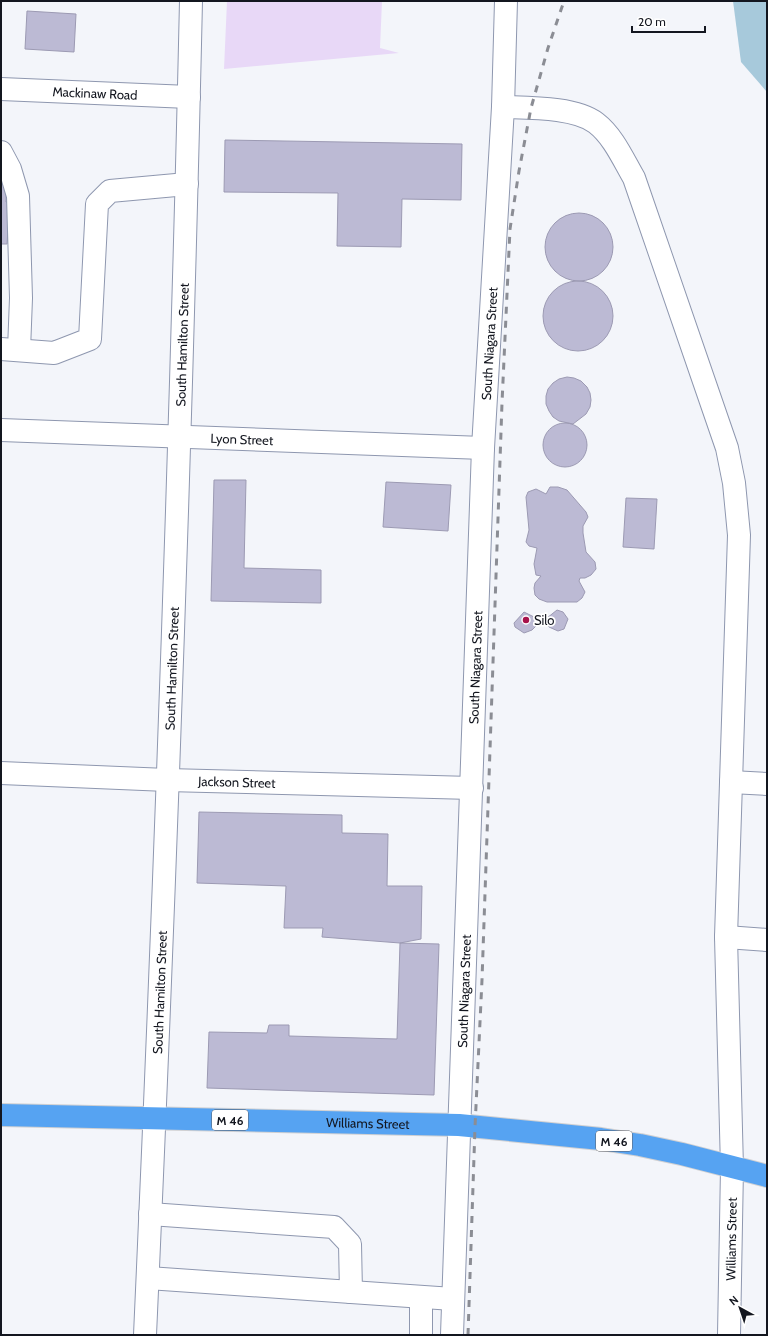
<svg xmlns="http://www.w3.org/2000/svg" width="768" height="1336" font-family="Cabin,sans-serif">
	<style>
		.green { fill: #e8d8f7 }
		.water { fill: #a7c9db }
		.building { fill: #bcbad4; stroke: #9c9ab3 }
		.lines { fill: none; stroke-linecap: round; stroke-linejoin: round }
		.minor-casing { stroke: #8e97af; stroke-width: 24 }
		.highway-casing { stroke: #d0d0d2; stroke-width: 24 }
		.minor { stroke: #fff; stroke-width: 22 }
		.highway { stroke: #56a3f2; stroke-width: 22 }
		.rail { stroke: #8b8d94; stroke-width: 3; stroke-dasharray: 7 7; stroke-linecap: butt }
		.poi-dot { fill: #a7124b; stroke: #fff; stroke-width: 1.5 }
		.labels { text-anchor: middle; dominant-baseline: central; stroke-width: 3.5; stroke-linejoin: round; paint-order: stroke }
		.shield { fill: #fff; stroke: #5a5c62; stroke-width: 1 }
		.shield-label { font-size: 12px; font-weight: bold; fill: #13161f }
		.street-label { font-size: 13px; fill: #13161f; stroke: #fff }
		.poi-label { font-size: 13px; fill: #13161f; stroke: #fff; text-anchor: start }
	</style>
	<rect width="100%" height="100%" fill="#f3f5fa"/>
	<path class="green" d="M 227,1 L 382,1 L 380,48 L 399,53 L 224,69 Z"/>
	<path class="water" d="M 733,1 L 767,1 L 767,92 L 741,62 Z"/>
	<path class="building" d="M 27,11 L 76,14 L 74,52 L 25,49 Z
		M 225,140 L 462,144 L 461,200 L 402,199 L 401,247 L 337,246 L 338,193 L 224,192 Z
		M 1,179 L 7,179 L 6,202 L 10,202 L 7,244 L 1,244 Z
		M545 247a34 34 0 1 1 68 0a34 34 0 1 1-68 0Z
		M543 316a35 35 0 1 1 70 0a35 35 0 1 1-70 0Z
		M 567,377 L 574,378 L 581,381 L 587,387 L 590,393 L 591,400 L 590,407 L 586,414 L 573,424 L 559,421 L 553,417 L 549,411 L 546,404 L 546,396 L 548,389 L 553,383 L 559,379 Z
		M543 445a22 22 0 1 1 44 0a22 22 0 1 1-44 0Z
		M 214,480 L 246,480 L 244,568 L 321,570 L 321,603 L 211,601 Z
		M 386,482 L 451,485 L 448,531 L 383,527 Z
		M 550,487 L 558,487 L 567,490 L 586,512 L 588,517 L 583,526 L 583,533 L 586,552 L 595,562 L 596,569 L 591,575 L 585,578 L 580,578 L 579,581 L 585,592 L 582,598 L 577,602 L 547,602 L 539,599 L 535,595 L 534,588 L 535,583 L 541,576 L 536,575 L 534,564 L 537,548 L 529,546 L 526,542 L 529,530 L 526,497 L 528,492 L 536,489 L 546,494 Z
		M 626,498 L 657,499 L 654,549 L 623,547 Z
		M 557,610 L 563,612 L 568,619 L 564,629 L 558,631 L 549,627 L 546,620 L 547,618 Z
		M 524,612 L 534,617 L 538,624 L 532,630 L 524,633 L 515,627 L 514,623 Z
		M 199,812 L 342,815 L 342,833 L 388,834 L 387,886 L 422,886 L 421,939 L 400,943 L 322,937 L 323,928 L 284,928 L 286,886 L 197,883 Z
		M 400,943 L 439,944 L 434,1095 L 207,1088 L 209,1032 L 267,1033 L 269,1025 L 289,1025 L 289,1036 L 397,1039 Z"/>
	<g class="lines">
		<defs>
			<g id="minor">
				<path id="s1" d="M 1,89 L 189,97"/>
				<path d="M 503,107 C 529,108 575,107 596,123 C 613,136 623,159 634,178 L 727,448 L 734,483 L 739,535 L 726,937 L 732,1168 L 729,1335"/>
				<path d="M 1,152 L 10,169 L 18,196 L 21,298 L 19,350"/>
				<path d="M 1,349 L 54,353 L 90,339 L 97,204 L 110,191 L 187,184"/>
				<path id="s2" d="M 1,430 L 483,448"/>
				<path id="s3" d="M 1,773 L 167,780 L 472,788"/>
				<path d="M 731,782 L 767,784"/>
				<path d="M 726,937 L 767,940"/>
				<path d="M 148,1278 L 351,1292 L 350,1244 L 334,1227 L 150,1214"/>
				<path d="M 351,1292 L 453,1299"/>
				<path d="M 421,1298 L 421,1335"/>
				<path id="s4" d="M 145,1335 C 165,891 181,446 191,1"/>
				<path id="s5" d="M 452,1335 L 483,448 L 503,107 L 506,1"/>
			</g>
			<g id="highway">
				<path id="s6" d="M 1,1115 L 459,1125 L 601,1139 L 640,1145 L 682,1154 L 767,1176"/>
			</g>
		</defs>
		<use href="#minor" class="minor-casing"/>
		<use href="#highway" class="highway-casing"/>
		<use href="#minor" class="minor"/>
		<use href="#highway" class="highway"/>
		<path class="rail" d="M 468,1335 L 475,1127 L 482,980 L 502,403 L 510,229 L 519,171 L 531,108 L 548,48 L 564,1"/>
	</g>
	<circle class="poi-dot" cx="526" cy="620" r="4"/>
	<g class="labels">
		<g class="shield">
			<rect x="212" y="1110" width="36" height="20" rx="3"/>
			<rect x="596" y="1131" width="36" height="20" rx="3"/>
		</g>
		<g class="shield-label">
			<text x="230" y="1120">M 46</text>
			<text x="614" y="1141">M 46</text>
		</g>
		<g class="street-label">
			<text stroke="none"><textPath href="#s1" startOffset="94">Mackinaw Road</textPath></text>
			<text stroke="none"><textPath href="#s4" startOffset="991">South Hamilton Street</textPath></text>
			<text stroke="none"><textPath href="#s5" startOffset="992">South Niagara Street</textPath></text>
			<text stroke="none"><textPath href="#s2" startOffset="241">Lyon Street</textPath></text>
			<text stroke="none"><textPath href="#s4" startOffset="667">South Hamilton Street</textPath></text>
			<text stroke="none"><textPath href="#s5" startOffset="668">South Niagara Street</textPath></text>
			<text stroke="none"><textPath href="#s3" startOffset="236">Jackson Street</textPath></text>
			<text stroke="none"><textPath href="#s4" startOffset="343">South Hamilton Street</textPath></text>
			<text stroke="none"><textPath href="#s5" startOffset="344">South Niagara Street</textPath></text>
			<text stroke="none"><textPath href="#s6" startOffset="367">Williams Street</textPath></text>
			<text transform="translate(731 1239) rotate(-89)">Williams Street</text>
		</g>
		<g class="poi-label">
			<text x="534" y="620">Silo</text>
		</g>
	</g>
	<rect width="768" height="1336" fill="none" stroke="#13161f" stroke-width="4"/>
	<g transform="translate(740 1308) rotate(320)" stroke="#ffffff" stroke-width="3" paint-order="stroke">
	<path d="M0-3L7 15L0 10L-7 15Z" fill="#13161f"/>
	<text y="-6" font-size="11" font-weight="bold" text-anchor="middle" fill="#13161f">N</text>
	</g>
	<path d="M632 26v6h73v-6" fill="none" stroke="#13161f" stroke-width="2"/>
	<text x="638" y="26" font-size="12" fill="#13161f" stroke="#ffffff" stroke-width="3" paint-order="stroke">20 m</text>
</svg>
